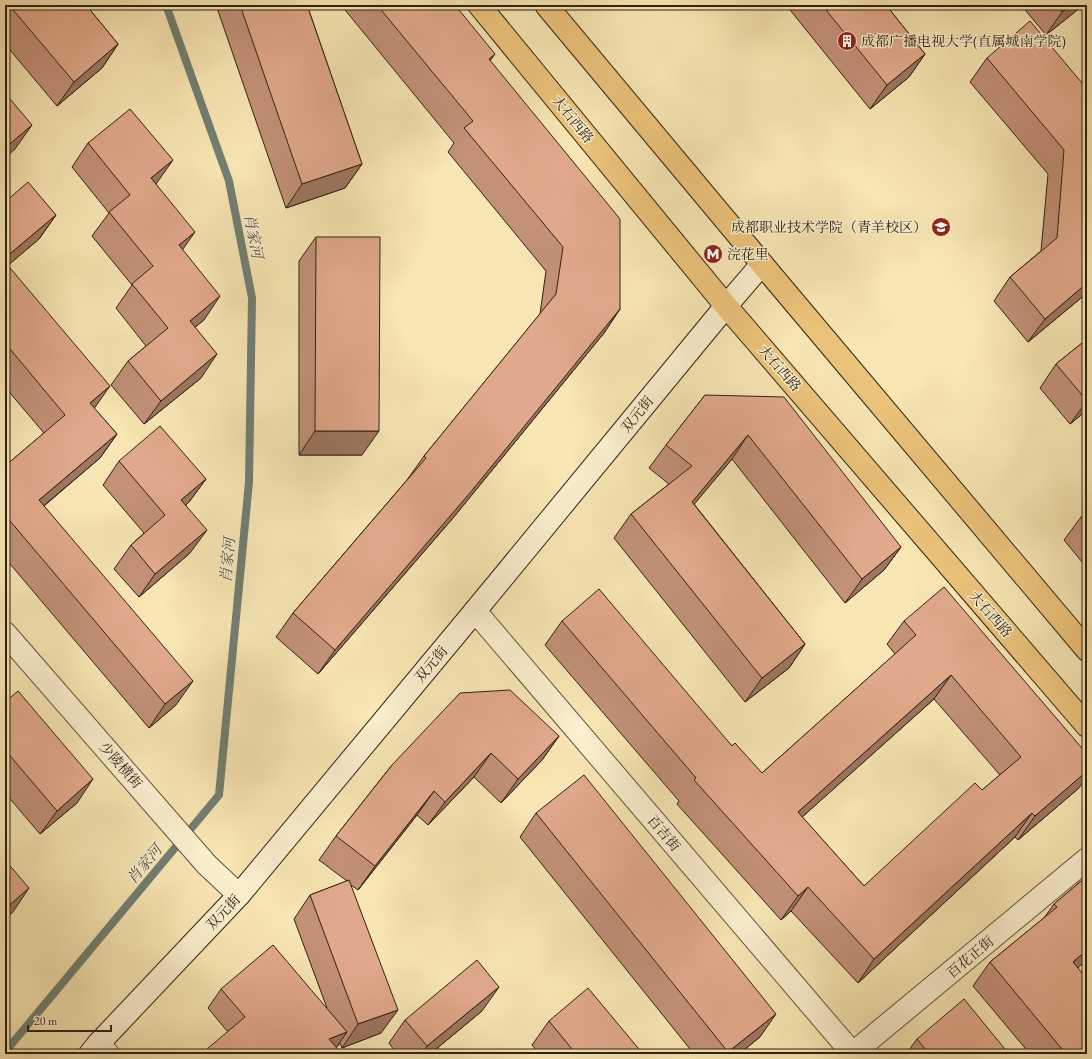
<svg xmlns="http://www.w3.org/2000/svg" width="1092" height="1059" font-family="'EB Garamond','Noto Serif SC',serif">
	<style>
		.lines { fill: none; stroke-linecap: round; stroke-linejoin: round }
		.stream { stroke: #727f73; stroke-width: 8 }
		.minor-casing { stroke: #61523a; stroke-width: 24 }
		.secondary-casing { stroke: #2f2112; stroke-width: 24 }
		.primary-casing { stroke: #2f2112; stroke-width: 24 }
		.minor { stroke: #faefce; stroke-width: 22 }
		.secondary { stroke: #faefce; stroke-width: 22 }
		.primary { stroke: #ecc37a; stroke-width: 22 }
		.wall { fill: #c29178; stroke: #2f2112; fill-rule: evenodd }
		.shaded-wall { fill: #9e7661; stroke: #2f2112 }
		.building { fill: #e1a98b; stroke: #2f2112; fill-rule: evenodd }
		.labels { text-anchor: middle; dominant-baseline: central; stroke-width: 3; stroke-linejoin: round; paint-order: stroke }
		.poi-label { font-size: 14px; fill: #2f2112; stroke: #faefce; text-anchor: start }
		.street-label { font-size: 14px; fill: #2f2112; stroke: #faefce }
		.water-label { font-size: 15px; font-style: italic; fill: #505042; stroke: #faefce }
	</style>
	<rect width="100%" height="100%" fill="#f8e6b4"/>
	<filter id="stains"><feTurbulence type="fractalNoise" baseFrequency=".005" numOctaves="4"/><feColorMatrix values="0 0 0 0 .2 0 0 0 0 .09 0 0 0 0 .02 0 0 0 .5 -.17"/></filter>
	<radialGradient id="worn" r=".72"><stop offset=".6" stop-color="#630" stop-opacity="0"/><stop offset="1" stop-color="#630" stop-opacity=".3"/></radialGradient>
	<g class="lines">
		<path class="stream" d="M 5,1052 L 219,795 L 249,482 L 252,298 L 229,181 L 166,5"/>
		<defs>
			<path id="minor" d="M 475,611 L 853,1054
				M 5,633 L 207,865 L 239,895
				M 99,1043 L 108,1054
				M 852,1054 L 1087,859"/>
			<path id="secondary" d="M 90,1054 L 99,1043 L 239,895 L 475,611 L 726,306 L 762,264"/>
			<path id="primary" d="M 479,5 L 726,306 L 1087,726
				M 546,5 L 748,247 L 762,264 L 1087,650"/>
		</defs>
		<use href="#minor" class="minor-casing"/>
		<use href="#secondary" class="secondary-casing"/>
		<use href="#primary" class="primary-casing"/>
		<use href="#minor" class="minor"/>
		<use href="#secondary" class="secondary"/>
		<use href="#primary" class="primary"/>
	</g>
	<path class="wall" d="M 5,5 L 86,5 L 118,44 L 102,68 L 57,106 L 5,44 Z
		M 216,5 L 307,5 L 362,164 L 345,188 L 286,208 Z
		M 341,5 L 455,5 L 490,61 L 620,309 L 604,333 L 453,518 L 318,674 L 276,637 L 293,613 L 407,480 L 424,456 L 540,314 L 546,271 L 448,152 L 454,143 Z
		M 786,5 L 886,5 L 925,54 L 909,77 L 870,109 Z
		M 1021,5 L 1082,5 L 1081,7 L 1046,35 Z
		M 987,58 L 1087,89 L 1087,293 L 1028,342 L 994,301 L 1010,277 L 1041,251 L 1048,174 L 970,82 Z
		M 88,143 L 156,184 L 182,250 L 204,320 L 195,327 L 201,378 L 144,424 L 111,385 L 128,361 L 146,346 L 116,308 L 132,285 L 92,236 L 109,213 L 72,167 Z
		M 5,202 L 56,215 L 39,239 L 8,265 L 94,408 L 117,434 L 100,458 L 44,506 L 176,705 L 149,728 L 5,558 L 5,466 L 44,433 L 5,387 Z
		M 316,237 L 362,455 L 299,455 L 299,261 Z
		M 1087,339 L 1087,410 L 1070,424 L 1040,388 L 1056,364 Z
		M 705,395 L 901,547 L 884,570 L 845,603 L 732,459 L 694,504 L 805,644 L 789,668 L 745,702 L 614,538 L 631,514 L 669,484 L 649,468 L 666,445 Z
		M 119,461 L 206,479 L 189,502 L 186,505 L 190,553 L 139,597 L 114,569 L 131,545 L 144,533 L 103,485 Z
		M 1087,512 L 1087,568 L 1064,540 L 1081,517 Z
		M 562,621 L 732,746 L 762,773 L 895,654 L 887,644 L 904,621 L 1079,788 L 1018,840 L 1015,837 L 858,983 L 791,911 L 781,920 L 677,804 L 679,801 L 545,645 ZM 934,699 L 1000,775 L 982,790 L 864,886 L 802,817 Z
		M 5,702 L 77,803 L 40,834 L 5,793 Z
		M 559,736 L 542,760 L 501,803 L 474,777 L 428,825 L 417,815 L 358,890 L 351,885 L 381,1033 L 342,1048 L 340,1043 L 336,1048 L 227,1031 L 208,1008 L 221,989 L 327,1008 L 294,919 L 310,895 L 347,881 L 319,860 L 336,836 L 392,765 Z
		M 536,813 L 760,1037 L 739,1054 L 694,1054 L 520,837 Z
		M 1087,876 L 1078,968 L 1087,1054 L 1030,1054 L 973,986 L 990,962 L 1044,918 L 1054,904 Z
		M 482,1011 L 430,1054 L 397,1054 L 389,1043 L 405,1020 Z
		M 549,1021 L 643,1054 L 540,1054 L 532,1045 Z
		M 917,1039 L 1009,1054 L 906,1054 Z"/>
	<path class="shaded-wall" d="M 1070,5 L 1082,5 L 1081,7 L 1046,35 L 1062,12 Z
		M 118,44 L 102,68 L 57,106 L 74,82 Z
		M 495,54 L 478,78 L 489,59 Z
		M 925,54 L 909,77 L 870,109 L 887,85 Z
		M 32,125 L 15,149 L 5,158 L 5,148 Z
		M 173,160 L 156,184 L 134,202 L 151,178 Z
		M 362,164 L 345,188 L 286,208 L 302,184 Z
		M 56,215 L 39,239 L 5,268 L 5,258 Z
		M 195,232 L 178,256 L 179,245 Z
		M 1087,283 L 1087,293 L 1028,342 L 1045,319 Z
		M 220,296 L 204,320 L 173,345 L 190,321 Z
		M 620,309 L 604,333 L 453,518 L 318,674 L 335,650 Z
		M 217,354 L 201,378 L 144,424 L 161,401 Z
		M 110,386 L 93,410 L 90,403 Z
		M 1087,401 L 1087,410 L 1070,424 Z
		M 315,431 L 379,431 L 362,455 L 299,455 Z
		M 117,434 L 100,458 L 22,524 L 39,500 Z
		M 748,435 L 732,459 L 676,526 L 692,502 Z
		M 206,479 L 189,502 L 165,524 L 181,500 Z
		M 207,530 L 190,553 L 139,597 L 155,574 Z
		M 901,547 L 884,570 L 845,603 L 862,579 Z
		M 805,644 L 789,668 L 745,702 L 762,678 Z
		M 951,675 L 934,699 L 781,836 L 798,812 Z
		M 193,681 L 176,705 L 149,728 L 165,704 Z
		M 559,736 L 542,760 L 501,803 L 518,779 Z
		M 491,753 L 474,777 L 428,825 L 445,802 Z
		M 1087,771 L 1087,776 L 1079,788 L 1018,840 L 1035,816 Z
		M 93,779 L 77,803 L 40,834 L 57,811 Z
		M 434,791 L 417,815 L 358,890 L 375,866 Z
		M 1032,813 L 1015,837 L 858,983 L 874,959 Z
		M 808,887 L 791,911 L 781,920 L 798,896 Z
		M 29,888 L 13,912 L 5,919 L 5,909 Z
		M 1087,950 L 1087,960 L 1056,986 L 1073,962 Z
		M 499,987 L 482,1011 L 430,1054 L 422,1054 L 427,1046 Z
		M 398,1010 L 381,1033 L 342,1048 L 358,1024 Z
		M 776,1014 L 760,1037 L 739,1054 L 727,1054 L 728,1052 Z
		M 347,1032 L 334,1051 L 329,1039 Z"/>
	<path class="building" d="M 9,5 L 86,5 L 118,44 L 74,82 Z
		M 240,5 L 307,5 L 362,164 L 302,184 Z
		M 377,5 L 455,5 L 495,54 L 489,59 L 620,219 L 620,309 L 469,494 L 335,650 L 293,613 L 426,458 L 424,456 L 556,294 L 563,247 L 464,128 L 473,121 Z
		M 822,5 L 886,5 L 925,54 L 887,85 Z
		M 1057,5 L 1070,5 L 1062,12 Z
		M 1030,21 L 1087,89 L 1087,283 L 1045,319 L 1010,277 L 1057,238 L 1064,150 L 987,58 Z
		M 5,93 L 32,125 L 5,148 Z
		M 130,109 L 173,160 L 151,178 L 195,232 L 179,245 L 220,296 L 190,321 L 217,354 L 161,401 L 128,361 L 168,328 L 132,284 L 153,266 L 109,212 L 130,195 L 88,143 Z
		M 28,182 L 56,215 L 5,258 L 5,202 Z
		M 316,237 L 380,237 L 379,431 L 315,431 Z
		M 5,262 L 110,386 L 90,403 L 117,434 L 39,500 L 193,681 L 165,704 L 5,515 L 5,466 L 65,415 L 5,343 Z
		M 1087,339 L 1087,401 L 1056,364 Z
		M 705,395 L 784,397 L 901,547 L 862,579 L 748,435 L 692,502 L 805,644 L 762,678 L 631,514 L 692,466 L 666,445 Z
		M 160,426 L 206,479 L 181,500 L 207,530 L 155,574 L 131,545 L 165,515 L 119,461 Z
		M 1087,512 L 1087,524 L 1081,517 Z
		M 944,587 L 1087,754 L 1087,771 L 1035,816 L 1032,813 L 874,959 L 808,887 L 798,896 L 694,780 L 696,778 L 562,621 L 599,589 L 732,746 L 735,743 L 762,773 L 916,635 L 904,621 ZM 951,675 L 1021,757 L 982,790 L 975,783 L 864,886 L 798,812 Z
		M 510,690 L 559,736 L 518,779 L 491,753 L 445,802 L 434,791 L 375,866 L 336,836 L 392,765 L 460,693 Z
		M 18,691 L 93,779 L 57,811 L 5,750 L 5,702 Z
		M 584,775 L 776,1014 L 728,1052 L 536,813 Z
		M 5,860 L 29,888 L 5,909 Z
		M 1087,876 L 1087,950 L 1073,962 L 1087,979 L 1087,1054 L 1066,1054 L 990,962 L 1057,907 L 1054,904 Z
		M 349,880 L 398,1010 L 358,1024 L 310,895 Z
		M 273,945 L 347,1032 L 329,1039 L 342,1054 L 201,1054 L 245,1017 L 221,989 Z
		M 477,960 L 499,987 L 427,1046 L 405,1020 Z
		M 588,988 L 643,1054 L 576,1054 L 549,1021 Z
		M 964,999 L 1009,1054 L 929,1054 L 917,1039 Z"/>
	<defs>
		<symbol id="building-disc" viewBox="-11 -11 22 22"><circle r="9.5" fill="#8f2418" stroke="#faefce"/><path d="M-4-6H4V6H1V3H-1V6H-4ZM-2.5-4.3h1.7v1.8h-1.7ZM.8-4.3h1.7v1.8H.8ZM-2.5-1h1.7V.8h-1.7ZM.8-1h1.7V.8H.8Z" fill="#fff"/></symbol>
		<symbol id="university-disc" viewBox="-11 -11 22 22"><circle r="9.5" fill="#8f2418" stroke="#faefce"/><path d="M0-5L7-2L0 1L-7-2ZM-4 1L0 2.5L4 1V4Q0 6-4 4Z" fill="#fff"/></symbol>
		<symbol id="metro-disc" viewBox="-11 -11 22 22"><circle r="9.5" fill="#8f2418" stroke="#faefce"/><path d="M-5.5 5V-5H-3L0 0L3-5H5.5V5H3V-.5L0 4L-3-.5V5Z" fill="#fff"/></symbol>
	</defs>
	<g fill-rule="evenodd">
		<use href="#building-disc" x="836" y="30" width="22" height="22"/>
		<use href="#university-disc" x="930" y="216" width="22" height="22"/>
		<use href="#metro-disc" x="702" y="243" width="22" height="22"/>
	</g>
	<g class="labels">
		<g class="poi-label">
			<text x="861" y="41">成都广播电视大学(直属城南学院)</text>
			<text x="927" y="227" text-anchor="end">成都职业技术学院（青羊校区）</text>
			<text x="727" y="254">浣花里</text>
		</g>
		<g class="street-label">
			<text transform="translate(573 119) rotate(51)">大石西路</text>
			<text transform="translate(780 368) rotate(49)">大石西路</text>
			<text transform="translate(637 414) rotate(-51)">双元街</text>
			<text transform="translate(991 614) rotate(49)">大石西路</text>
			<text transform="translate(431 664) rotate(-50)">双元街</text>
			<text transform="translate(121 765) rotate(49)">少陵横街</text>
			<text transform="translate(664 833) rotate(50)">百吉街</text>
			<text transform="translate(223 912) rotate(-47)">双元街</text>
			<text transform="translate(970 957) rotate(-40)">百花正街</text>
		</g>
		<g class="water-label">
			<text transform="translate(254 236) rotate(79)">肖家河</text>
			<text transform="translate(227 560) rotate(-85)">肖家河</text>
			<text transform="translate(144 864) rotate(-50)">肖家河</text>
		</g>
	</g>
	<rect width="1092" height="1059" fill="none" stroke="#f8e6b4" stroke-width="20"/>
	<rect x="6" y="6" width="1080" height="1047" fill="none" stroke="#2f2112" stroke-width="2"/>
	<rect x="10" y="10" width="1072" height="1039" fill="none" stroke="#2f2112"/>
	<path d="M28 1025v6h83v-6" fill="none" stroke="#2f2112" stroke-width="2"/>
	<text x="34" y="1025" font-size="12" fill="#2f2112" stroke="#faefce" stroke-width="3" paint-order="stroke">20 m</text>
	<rect width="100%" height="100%" filter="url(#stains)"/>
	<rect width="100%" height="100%" fill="url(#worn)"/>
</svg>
